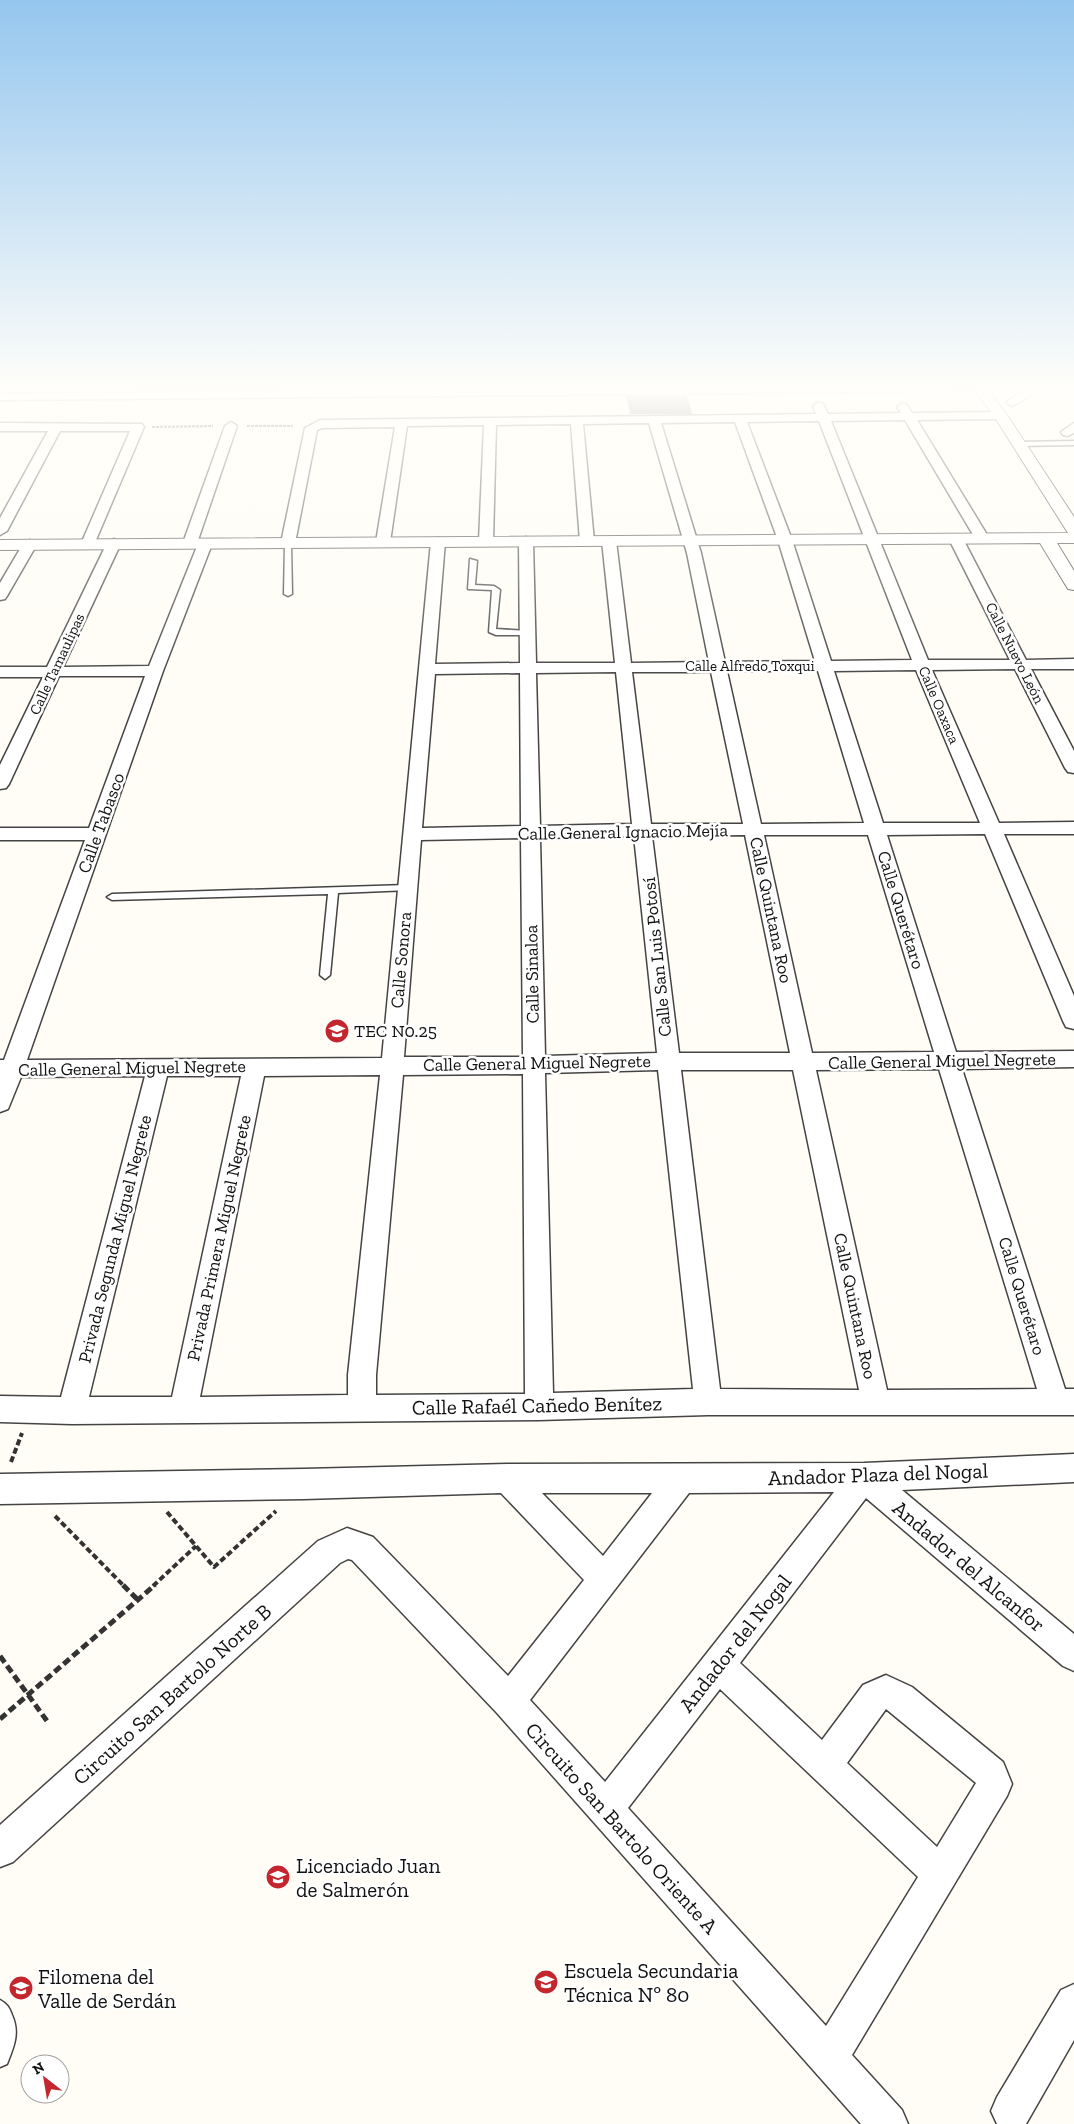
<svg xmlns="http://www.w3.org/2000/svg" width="1074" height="2124" font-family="'Zilla Slab',serif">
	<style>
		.building { fill: #5a524d }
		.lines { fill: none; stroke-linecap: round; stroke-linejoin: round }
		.service-casing { stroke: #444; stroke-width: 3 }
		.minor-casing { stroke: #444; stroke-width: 3 }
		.tertiary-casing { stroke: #444; stroke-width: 2 }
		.path-far2 { stroke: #333; stroke-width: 2; stroke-dasharray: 3 1; stroke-linecap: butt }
		.path-far1 { stroke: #333; stroke-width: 4; stroke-dasharray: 6 3; stroke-linecap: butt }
		.path { stroke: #333; stroke-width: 5; stroke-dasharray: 8 4; stroke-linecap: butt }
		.service { fill: #fff; fill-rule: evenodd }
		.minor { fill: #fff; fill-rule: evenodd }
		.tertiary { fill: #fff; fill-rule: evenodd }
		.labels { text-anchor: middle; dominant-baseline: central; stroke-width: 5; stroke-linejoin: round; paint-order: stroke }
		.far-street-label { font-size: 15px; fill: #111; stroke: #fff }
		.street-label { font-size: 18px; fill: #111; stroke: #fff }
		.poi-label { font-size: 18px; fill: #111; stroke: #fff; text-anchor: start }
		.near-street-label { font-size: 21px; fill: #111; stroke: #fff }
		.near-poi-label { font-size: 21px; fill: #111; stroke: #fff; text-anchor: start }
	</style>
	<rect width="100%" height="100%" fill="#fffdf5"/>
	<path class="building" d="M 626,396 L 687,396 L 692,414 L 630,414 Z"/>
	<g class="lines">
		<defs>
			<path id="service" d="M 1074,441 L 1074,445 L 1018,446 L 1015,444 L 1018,442 Z
				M 288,541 L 291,543 L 292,594 L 288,596 L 284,594 L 285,543 Z
				M 470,559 L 477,561 L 475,585 L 494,586 L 500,590 L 496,629 L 528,631 L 532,633 L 531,635 L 496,635 L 489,632 L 492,590 L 468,589 Z
				M 407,885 L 412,888 L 410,890 L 338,893 L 330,975 L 325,979 L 320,975 L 328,894 L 112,900 L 107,897 L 112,894 Z
				M 0,2000 C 7,2004 9,2007 12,2015 C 20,2033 14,2046 7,2064 L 0,2067 Z"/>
			<path id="minor" d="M 761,387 L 986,388 L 980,391 L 0,400 L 0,394 Z
				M 1031,387 L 1045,387 L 1016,404 L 1012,406 L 1006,402 Z
				M 819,402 L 823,404 L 828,414 L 901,413 L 897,407 L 903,403 L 907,405 L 912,413 L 1004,412 L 1006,415 L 1000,419 L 917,420 L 989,538 L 982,542 L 975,538 L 905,420 L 831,421 L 928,660 L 1010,660 L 949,539 L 956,535 L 963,539 L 1026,660 L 1074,659 L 1074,669 L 1031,669 L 1074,751 L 1074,773 L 1068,772 L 1065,768 L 1015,669 L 932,670 L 999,823 L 1074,822 L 1074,834 L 1004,834 L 1074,996 L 1074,1029 L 1066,1027 L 1063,1021 L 985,834 L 887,835 L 956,1052 L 1074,1051 L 1074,1067 L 962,1069 L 1065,1389 L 1074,1389 L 1074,1415 L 708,1415 L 539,1420 L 72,1424 L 0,1422 L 0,1396 L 61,1397 L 145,1076 L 21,1077 L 8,1109 L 0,1112 L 0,1060 L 4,1060 L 85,840 L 0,840 L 0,828 L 89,828 L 145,676 L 59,676 L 9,784 L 6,788 L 0,789 L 0,765 L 43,677 L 0,677 L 0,667 L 47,667 L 107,543 L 114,539 L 121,543 L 63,667 L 149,666 L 198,544 L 205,540 L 212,544 L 163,671 L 27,1060 L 382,1058 L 431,542 L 433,539 L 438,538 L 445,542 L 435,664 L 520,663 L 519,541 L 526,537 L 533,541 L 536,663 L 615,663 L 602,541 L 609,537 L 616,541 L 631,663 L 709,662 L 687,553 L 649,423 L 583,424 L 594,541 L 587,545 L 580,541 L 571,424 L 496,425 L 493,541 L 486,545 L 479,541 L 484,425 L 407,426 L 390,542 L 383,546 L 376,542 L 395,427 L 322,428 L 317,430 L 295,543 L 288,547 L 283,546 L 281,543 L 305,428 L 320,420 L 816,414 L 813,406 ZM 819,421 L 912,660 L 831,661 L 792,540 L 747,422 ZM 735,422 L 778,540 L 815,661 L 725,662 L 701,553 L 661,423 ZM 916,670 L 980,823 L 883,823 L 834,671 ZM 727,671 L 818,671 L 864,823 L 761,824 ZM 616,672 L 632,824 L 540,826 L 536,673 ZM 632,672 L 711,672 L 743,824 L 651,824 ZM 520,673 L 521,826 L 422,828 L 435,674 ZM 745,835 L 790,1053 L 679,1053 L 652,836 ZM 764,835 L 868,835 L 934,1052 L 812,1053 ZM 634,836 L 657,1053 L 545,1056 L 540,838 ZM 521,838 L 523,1057 L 404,1057 L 421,840 ZM 939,1069 L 1037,1389 L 887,1390 L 816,1070 ZM 658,1070 L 693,1389 L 553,1393 L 545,1073 ZM 681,1070 L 793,1070 L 859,1390 L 720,1389 ZM 523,1074 L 525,1394 L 376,1395 L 376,1375 L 403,1075 ZM 380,1075 L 348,1375 L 348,1395 L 200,1397 L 264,1076 ZM 167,1076 L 241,1076 L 172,1397 L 89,1397 Z
				M 231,422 L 237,426 L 197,543 L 190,547 L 185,546 L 183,543 L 225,426 Z
				M 0,423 L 142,424 L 144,427 L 93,547 L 88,548 L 81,544 L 130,431 L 60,431 L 7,531 L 0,535 L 0,518 L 48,431 L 0,431 Z
				M 1074,423 L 1074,433 L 1067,436 L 1063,435 L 1061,432 Z
				M 30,540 L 37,544 L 7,596 L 5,599 L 0,600 L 0,583 L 23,544 Z
				M 1074,1454 L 1074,1482 L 902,1490 L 1074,1634 L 1074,1671 L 1063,1666 L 866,1498 L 740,1663 L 822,1740 L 863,1685 L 886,1675 L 912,1687 L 1003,1762 L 1012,1784 L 1007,1796 L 852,2055 L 902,2110 L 908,2124 L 861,2124 L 497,1713 L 352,1560 L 348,1559 L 340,1563 L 13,1862 L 0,1867 L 0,1825 L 318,1541 L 347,1528 L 373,1537 L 508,1676 L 584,1580 L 501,1493 L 304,1499 L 0,1504 L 0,1474 L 304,1469 L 507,1464 L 864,1463 ZM 834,1492 L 605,1782 L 530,1700 L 689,1493 ZM 542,1493 L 652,1493 L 603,1556 ZM 720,1689 L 918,1877 L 826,2026 L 628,1808 ZM 886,1709 L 976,1783 L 937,1847 L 847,1763 Z
				M 1074,1984 L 1074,2040 L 1026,2124 L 997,2124 L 991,2111 L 997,2097 L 1061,1990 Z"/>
			<path id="tertiary" d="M 972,387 L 986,387 L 1007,415 L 1074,517 L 1074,543 L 1057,543 L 1074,571 L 1074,590 L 1068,589 L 1040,543 L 0,550 L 0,540 L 1068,533 L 994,416 Z"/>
		</defs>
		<use href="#service" class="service-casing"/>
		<use href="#minor" class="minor-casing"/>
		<use href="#tertiary" class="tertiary-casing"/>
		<path class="path-far2" d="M 247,426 L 293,426
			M 152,427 L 213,426"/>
		<path class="path-far1" d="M 11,1462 L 22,1433
			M 167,1512 L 214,1567 L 276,1511
			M 55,1516 L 124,1586
			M 153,1586 L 196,1546"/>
		<path class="path" d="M 123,1585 L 138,1600
			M 0,1656 L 47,1721
			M 0,1719 L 155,1585"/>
		<use href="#service" class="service"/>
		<use href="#minor" class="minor"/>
		<use href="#tertiary" class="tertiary"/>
	</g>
	<linearGradient id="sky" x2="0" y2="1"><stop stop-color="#95c6ee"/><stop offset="0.57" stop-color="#fffefa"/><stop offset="1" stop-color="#fffefa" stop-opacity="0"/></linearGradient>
	<rect width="1074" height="684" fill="url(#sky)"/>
	<defs>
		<symbol id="school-disc" viewBox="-11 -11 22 22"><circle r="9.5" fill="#c4262e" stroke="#fff"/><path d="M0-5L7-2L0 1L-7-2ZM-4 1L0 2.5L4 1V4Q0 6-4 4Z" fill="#fff"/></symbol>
	</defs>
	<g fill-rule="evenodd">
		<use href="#school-disc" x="323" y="1017" width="28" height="28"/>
		<use href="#school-disc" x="264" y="1863" width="28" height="28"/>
		<use href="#school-disc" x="532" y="1968" width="28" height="28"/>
		<use href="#school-disc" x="7" y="1974" width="28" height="28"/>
	</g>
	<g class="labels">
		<g class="far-street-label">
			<text transform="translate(1015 653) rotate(63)">Calle Nuevo León</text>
			<text transform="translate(57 664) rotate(-65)">Calle Tamaulipas</text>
			<text x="750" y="666">Calle Alfredo Toxqui</text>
			<text transform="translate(939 705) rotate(67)">Calle Oaxaca</text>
		</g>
		<g class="street-label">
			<text transform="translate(101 823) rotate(-70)">Calle Tabasco</text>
			<text transform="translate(623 832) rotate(-1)">Calle General Ignacio Mejía</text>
			<text transform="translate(771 910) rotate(78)">Calle Quintana Roo</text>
			<text transform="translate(901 910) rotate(73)">Calle Querétaro</text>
			<text transform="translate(657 957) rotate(-96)">Calle San Luis Potosí</text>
			<text transform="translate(401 960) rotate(-85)">Calle Sonora</text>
			<text transform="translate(532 974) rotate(-91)">Calle Sinaloa</text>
			<text transform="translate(942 1061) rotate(-1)">Calle General Miguel Negrete</text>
			<text transform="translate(537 1063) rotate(-1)">Calle General Miguel Negrete</text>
			<text transform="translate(132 1068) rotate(-1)">Calle General Miguel Negrete</text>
			<text transform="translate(219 1238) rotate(-78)">Privada Primera Miguel Negrete</text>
			<text transform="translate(115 1239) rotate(-76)">Privada Segunda Miguel Negrete</text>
			<text transform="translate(1022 1296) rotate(73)">Calle Querétaro</text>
			<text transform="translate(855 1306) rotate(78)">Calle Quintana Roo</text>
		</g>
		<g class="poi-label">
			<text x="354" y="1031">TEC N0.25</text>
		</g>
		<g class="near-street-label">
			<text transform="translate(537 1405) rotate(-1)">Calle Rafaél Cañedo Benítez</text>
			<text transform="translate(878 1474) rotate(-2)">Andador Plaza del Nogal</text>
			<text transform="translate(969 1566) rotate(40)">Andador del Alcanfor</text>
			<text transform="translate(735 1643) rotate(-52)">Andador del Nogal</text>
			<text transform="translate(172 1694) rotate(-42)">Circuito San Bartolo Norte B</text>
			<text transform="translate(622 1828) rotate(48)">Circuito San Bartolo Oriente A</text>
		</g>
		<g class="near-poi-label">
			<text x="296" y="1865">Licenciado Juan<tspan x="296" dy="24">de Salmerón</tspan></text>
			<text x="564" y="1970">Escuela Secundaria<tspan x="564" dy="24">Técnica Nº 80</tspan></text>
			<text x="38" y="1976">Filomena del<tspan x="38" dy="24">Valle de Serdán</tspan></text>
		</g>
	</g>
	<g transform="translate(45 2079) rotate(329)"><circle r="24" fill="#ffffff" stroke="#a0a0a0"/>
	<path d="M0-4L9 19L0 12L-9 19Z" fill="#c4262e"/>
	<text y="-8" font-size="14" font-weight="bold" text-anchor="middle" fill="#111111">N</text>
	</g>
</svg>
